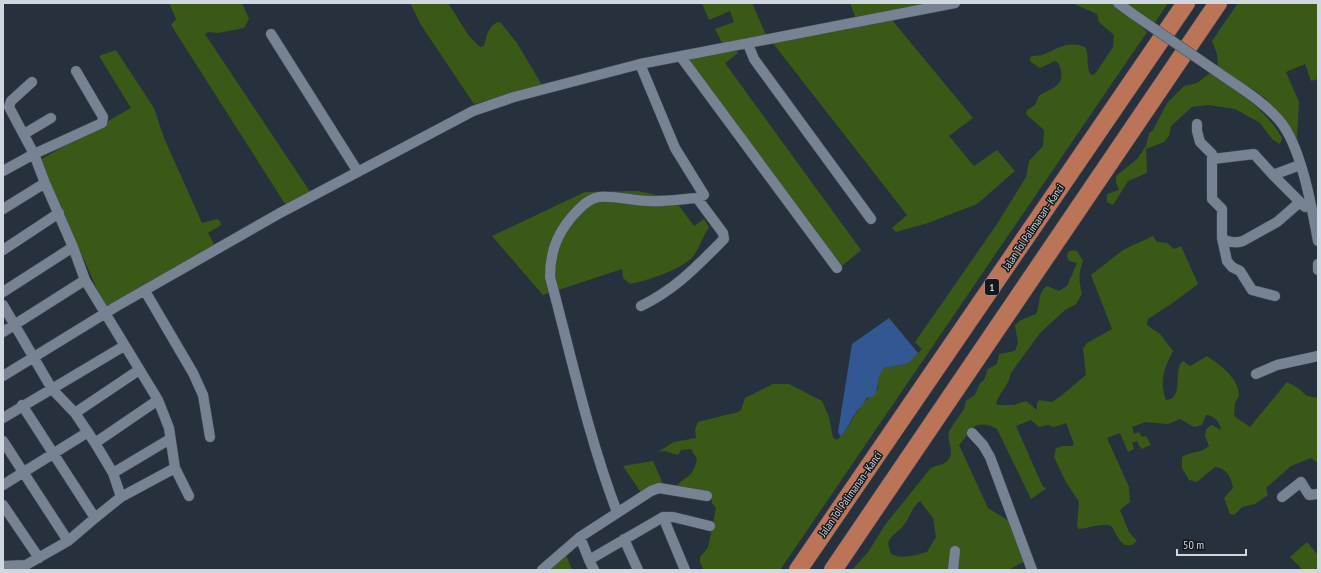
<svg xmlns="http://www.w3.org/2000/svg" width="1321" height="573" font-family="'PT Sans Narrow',sans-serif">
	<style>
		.green { fill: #3a5916; fill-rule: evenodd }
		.water { fill: #315892 }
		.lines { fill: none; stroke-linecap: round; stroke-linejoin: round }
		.street-casing { stroke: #454e58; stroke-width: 11 }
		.highway-casing { stroke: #454e58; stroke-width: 19 }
		.street { stroke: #778393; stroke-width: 10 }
		.highway { stroke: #bb7457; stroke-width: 18 }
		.street-bridge-casing { stroke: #454e58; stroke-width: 11; stroke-linecap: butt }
		.street-bridge { stroke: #778393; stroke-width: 10 }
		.labels { text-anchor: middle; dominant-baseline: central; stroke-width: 3; stroke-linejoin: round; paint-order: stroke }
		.shield { fill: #14181e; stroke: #989ea5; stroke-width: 1 }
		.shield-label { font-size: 10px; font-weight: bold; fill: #d0d7df }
		.street-label { font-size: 11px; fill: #d0d7df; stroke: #14181e }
	</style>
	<rect width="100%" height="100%" fill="#27313e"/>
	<path class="green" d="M 169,3 L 242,3 L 249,19 L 244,28 L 218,33 L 208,32 L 205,34 L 311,193 L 287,207 L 171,25 L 176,19 Z
		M 410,3 L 448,3 L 469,36 L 480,47 L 484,46 L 487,34 L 491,27 L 497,22 L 501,23 L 517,43 L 542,85 L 474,104 L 421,25 Z
		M 702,3 L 752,3 L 767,37 L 723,45 L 715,29 L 734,22 L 730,11 L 709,20 Z
		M 850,3 L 938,3 L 856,19 Z
		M 1072,3 L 1114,3 L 1129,14 L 1147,32 L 780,570 L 704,570 C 693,553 707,556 709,543 L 716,508 L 712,503 L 711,495 L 675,488 C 686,474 692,480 697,459 L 691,449 L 681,450 L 678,455 L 664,451 L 658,452 L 674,442 L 696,438 L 695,429 L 698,422 L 738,412 L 741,410 L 745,398 L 773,384 L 789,384 L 822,401 L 829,417 L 833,438 L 837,440 C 847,432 850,421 857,412 C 863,403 870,396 878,389 L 877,377 L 884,368 L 907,364 L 922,349 L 915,342 L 997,224 L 1026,177 L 1029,161 L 1043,146 L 1044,130 L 1026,114 L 1027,110 C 1040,104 1035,99 1040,95 C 1050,89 1064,86 1061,71 C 1060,66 1059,63 1055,61 L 1040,68 L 1030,61 L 1030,57 C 1034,55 1038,56 1042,55 C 1057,49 1068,40 1085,47 C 1090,56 1085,67 1091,75 L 1095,74 L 1113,47 L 1114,35 L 1099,22 L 1097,14 Z
		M 1124,3 L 1168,3 L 1154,24 Z
		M 1238,3 L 1318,3 L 1318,79 L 1311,81 L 1305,64 L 1286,72 L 1299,102 L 1297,138 L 1294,139 L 1278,111 L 1265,98 L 1254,90 L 1240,84 L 1218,67 L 1217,54 L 1212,41 Z
		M 892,20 L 973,118 L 949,136 L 974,166 L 997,150 L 1015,171 L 977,204 L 928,223 L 896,232 L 892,228 L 907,215 L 772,42 Z
		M 735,49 L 738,53 L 725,63 L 861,250 L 842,266 L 686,58 Z
		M 116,50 L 154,108 L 164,138 L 202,223 L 217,219 L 220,221 L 221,225 L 208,233 L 215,246 L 105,307 L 40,160 L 131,108 L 99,56 Z
		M 1210,73 C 1238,92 1265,108 1282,138 L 1280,144 L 1273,140 L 1260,123 L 1235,109 L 1208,105 L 1192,107 L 1171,126 L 1169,136 L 1164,142 L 1146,149 L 1147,173 L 1128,181 L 1113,205 L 1107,202 L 1107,194 L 1119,190 L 1116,182 L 1116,176 L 1137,159 L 1146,146 L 1149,133 L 1153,130 L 1167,103 L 1184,86 L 1197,83 Z
		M 638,191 L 656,195 L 671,195 L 694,226 L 704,219 L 709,227 C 704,235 701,243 696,252 C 687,269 648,280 630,284 L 623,278 L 622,269 L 543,295 L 492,236 L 585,192 Z
		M 1153,236 L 1157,242 L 1167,243 L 1174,249 L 1181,246 L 1198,284 L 1174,302 L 1148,319 L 1147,325 L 1160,334 L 1173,351 C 1164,368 1159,383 1166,400 C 1185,399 1172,370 1183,361 L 1190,366 L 1207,356 C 1221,366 1238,377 1239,395 L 1235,403 L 1234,416 L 1250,427 L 1287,382 L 1298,388 L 1307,396 L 1318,398 L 1318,463 L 1311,458 L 1291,466 L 1266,488 L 1268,495 L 1255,504 L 1242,507 L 1234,515 L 1230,514 L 1224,498 L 1233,488 C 1231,477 1227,468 1215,467 L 1197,482 L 1189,480 L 1182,468 L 1182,457 C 1190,451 1200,454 1209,446 L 1205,436 L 1206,429 L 1212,425 L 1221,430 C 1220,422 1214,415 1206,415 L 1202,425 L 1194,427 L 1180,419 L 1168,424 L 1145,422 L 1132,427 L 1134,434 L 1139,432 L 1142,437 L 1146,436 L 1151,445 L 1141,449 L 1137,441 L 1132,443 L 1134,449 L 1128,452 L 1120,433 L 1107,438 L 1129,487 L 1130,502 L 1120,510 L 1129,532 L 1137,541 L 1132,545 L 1125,545 C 1117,539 1117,534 1112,527 C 1107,521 1086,529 1079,529 L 1077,526 L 1079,502 L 1066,482 L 1054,457 L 1056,448 L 1063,446 L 1072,446 L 1074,444 L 1066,423 L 1054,427 L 1048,425 L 1039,427 L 1031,420 L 1016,426 L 1043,487 L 1047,488 L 1031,499 L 997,429 C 991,425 982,423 975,426 L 959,445 L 988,508 L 1012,523 L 1025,561 L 1010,569 L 999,570 L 852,570 L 868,552 L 885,525 L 930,469 C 935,465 941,466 946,462 C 957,454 946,442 949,431 L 964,409 L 966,401 L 975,395 L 980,383 L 984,380 L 988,369 L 997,364 L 999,354 L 1015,351 L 1018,343 L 1015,325 L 1021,320 L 1036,314 C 1041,304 1037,293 1047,286 L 1059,291 L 1067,286 L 1077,263 L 1069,261 L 1067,257 L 1068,252 L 1073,250 L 1077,251 L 1083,261 C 1078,273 1079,282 1082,294 L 1076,304 L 1065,310 L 1040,333 L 1011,373 C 1009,385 1000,392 996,403 L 998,405 L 1014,405 L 1026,401 L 1037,410 L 1037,403 L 1039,400 L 1052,402 C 1065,394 1074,384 1086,375 L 1083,348 L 1087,343 L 1112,329 L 1091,275 L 1123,250 ZM 920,501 L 933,518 L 936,537 L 927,552 C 914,555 904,560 891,554 L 888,543 C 891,535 898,532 903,526 C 910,518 911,508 920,501 Z
		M 653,461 L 663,484 L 642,494 L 623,466 Z
		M 1307,542 L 1318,555 L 1318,570 L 1303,570 L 1290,557 Z
		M 565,552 L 572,570 L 551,570 L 550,569 Z"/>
	<path class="water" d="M 889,318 L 918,353 L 907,364 L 884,368 C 875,380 880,383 875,396 L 867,398 C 864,404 861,407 857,411 C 851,419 847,429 841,437 L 838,432 L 852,344 Z"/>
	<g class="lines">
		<defs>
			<path id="street" d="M 1118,3 L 1133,14
				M 271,34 L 358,172
				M 748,44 L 754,59 L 871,219
				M 681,57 L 837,268
				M 76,71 L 103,117 L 102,123 L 34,154 L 45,183 L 73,247 L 85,280 L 158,400 L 169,428 L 175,468 L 189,496
				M 1216,71 C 1237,86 1262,100 1279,120 C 1301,145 1312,208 1318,241
				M 1197,124 L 1197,131 L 1200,142 L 1212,154 L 1212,199 L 1222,209 L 1222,238 C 1228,243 1237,243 1243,241 L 1277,222 L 1300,202
				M 24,134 L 51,118
				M 1213,159 L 1254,154 L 1273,175
				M 1300,165 L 1273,175 L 1305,207
				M 3,171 L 34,154 L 9,107 L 11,101 L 32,82
				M 3,209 L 45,183
				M 1222,238 L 1227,261 L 1232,267 L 1240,271 L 1252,290 L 1275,296
				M 3,250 L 59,213
				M 1318,264 L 1318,270
				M 145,291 L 193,373 L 203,395 L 210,437
				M 3,292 L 73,247
				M 3,305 L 52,389 L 75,413 L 95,443 L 113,473 L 121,497 L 95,518 L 22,405
				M 641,306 C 676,289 697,266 724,239 L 723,233 L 697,198
				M 3,332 L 85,280
				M 1256,374 L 1277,365 L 1318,356
				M 3,376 L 117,306 L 280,213 L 473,111 L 514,97 L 640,64 L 955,3
				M 75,413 L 139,370
				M 3,418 L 124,346
				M 972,433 L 983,445 L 990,457 L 1032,570
				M 3,441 L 68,541
				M 95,443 L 158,400
				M 113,473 L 170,439
				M 3,485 L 88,432
				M 121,497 L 175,468
				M 1282,497 L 1301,482 L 1309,495 L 1318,494
				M 3,505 L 39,558
				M 617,512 C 588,436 571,355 550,277 C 550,249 559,229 579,209 C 584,204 592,198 599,197 C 615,195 632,201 648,201 C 664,202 681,199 697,198 L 704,195 L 675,148 L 640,64
				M 663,517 L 685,570
				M 580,537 L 589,560 L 663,517 L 673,517 L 710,526
				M 624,539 L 638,570
				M 589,560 L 594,570
				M 3,566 L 26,565 L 68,541 L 95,518
				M 542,570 L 580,537 L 651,491 L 659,488 L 707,496
				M 953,570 L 955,551"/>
			<path id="highway" d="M 798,570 L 1186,3
				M 833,570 L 1218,3"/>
		</defs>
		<use href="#street" class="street-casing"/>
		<use href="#highway" class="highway-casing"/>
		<use href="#street" class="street"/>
		<use href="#highway" class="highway"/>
		<defs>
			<path id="street-bridge" d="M 1133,14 L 1216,71"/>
		</defs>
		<use href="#street-bridge" class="street-bridge-casing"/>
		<use href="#street-bridge" class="street-bridge"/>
	</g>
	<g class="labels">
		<rect class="shield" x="985" y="279" width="14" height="16" rx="3"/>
		<g class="shield-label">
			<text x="992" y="287">1</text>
		</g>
		<g class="street-label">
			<text transform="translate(1033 227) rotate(-56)">Jalan Tol Palimanan–Kanci</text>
			<text transform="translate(850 494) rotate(-55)">Jalan Tol Palimanan–Kanci</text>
		</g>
	</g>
	<rect width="1321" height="573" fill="none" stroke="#d0d7df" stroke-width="8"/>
	<path d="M1177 549v6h69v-6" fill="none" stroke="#d0d7df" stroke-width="2"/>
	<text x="1183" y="549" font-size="12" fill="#d0d7df" stroke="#14181e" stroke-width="3" paint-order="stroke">50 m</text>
</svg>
